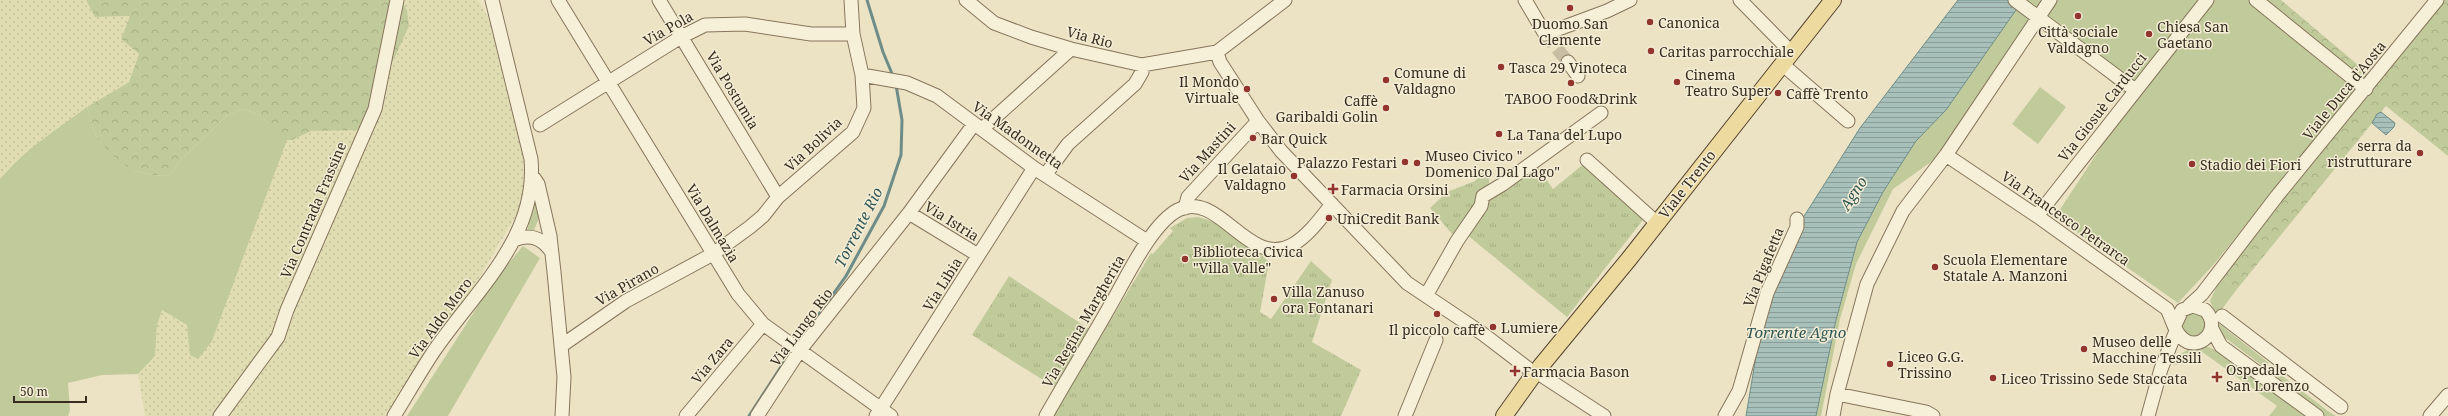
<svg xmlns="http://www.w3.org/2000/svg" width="2448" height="416" font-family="'Noto Serif',serif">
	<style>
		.farmland { fill: url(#farmland-dots) }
		.grass { fill: #c1ca9a }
		.forest { fill: url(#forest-crowns) }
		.park { fill: url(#park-tufts) }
		.water { fill: url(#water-rules); stroke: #6e8d88 }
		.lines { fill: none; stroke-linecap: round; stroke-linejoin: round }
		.stream { stroke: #6e8d88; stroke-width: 3 }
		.minor-tunnel { stroke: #c8bea4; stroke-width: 13; stroke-dasharray: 13 6; stroke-linecap: butt }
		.minor-casing { stroke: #86755c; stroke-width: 15 }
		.major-casing { stroke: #544330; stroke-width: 18 }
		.minor { stroke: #f7f0d8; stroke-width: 13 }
		.major { stroke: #edda9f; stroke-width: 16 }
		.poi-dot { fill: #92352f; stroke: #f4edd5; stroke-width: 1.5 }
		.labels { text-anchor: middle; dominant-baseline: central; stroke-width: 3; stroke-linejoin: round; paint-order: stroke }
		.poi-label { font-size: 14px; fill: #372c1f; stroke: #f4edd5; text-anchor: start }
		.street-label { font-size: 14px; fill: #372c1f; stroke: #f4edd5 }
		.water-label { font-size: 15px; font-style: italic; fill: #2f5656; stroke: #f4edd5 }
	</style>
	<defs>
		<pattern id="farmland-dots" width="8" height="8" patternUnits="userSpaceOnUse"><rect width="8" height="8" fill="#e1ddb3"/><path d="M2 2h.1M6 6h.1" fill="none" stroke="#c2be9a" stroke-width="1.8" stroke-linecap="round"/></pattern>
		<pattern id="forest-crowns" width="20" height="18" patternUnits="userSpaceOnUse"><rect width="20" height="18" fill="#c1ca9a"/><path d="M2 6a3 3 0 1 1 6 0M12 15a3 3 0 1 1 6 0" fill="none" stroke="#a6ae84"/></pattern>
		<pattern id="park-tufts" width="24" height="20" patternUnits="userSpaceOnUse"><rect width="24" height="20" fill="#c1ca9a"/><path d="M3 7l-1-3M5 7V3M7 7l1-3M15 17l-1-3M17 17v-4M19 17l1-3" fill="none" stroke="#a6ae84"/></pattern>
		<pattern id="water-rules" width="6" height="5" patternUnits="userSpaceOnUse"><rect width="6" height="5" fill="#a7c0ba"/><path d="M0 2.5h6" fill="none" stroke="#899c97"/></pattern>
	</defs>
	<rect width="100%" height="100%" fill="#ece3c5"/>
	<path class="farmland" d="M 0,0 L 86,0 L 95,17 L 130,16 L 121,39 L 139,54 L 129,82 L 87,107 L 44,138 L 9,168 L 0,179 Z
		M 400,0 L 478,0 L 489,19 L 498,52 L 519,111 L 530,183 L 518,212 L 478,280 L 390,416 L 145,416 L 138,374 L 155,356 L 157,325 L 162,310 L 212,341 L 287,139 L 292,140 L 311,131 L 326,130 Z"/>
	<path class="grass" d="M 2051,0 L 2247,0 L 2358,93 L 2341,112 L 2338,110 L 2215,263 L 2178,303 L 2055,217 L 2132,100 L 2039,20 L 1945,152 L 1893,189 L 1856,264 L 1840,319 L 1821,416 L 1816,416 L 1836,320 L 1857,242 L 1883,192 L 1916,141 L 1946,110 L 2021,3 Z
		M 2040,87 L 2066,107 L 2038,144 L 2012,124 Z
		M 87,107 L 97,139 L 134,171 L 154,175 L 165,176 L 170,174 L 181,160 L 227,115 L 244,109 L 261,116 L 287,140 L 212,341 L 198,359 L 190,355 L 187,325 L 162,310 L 157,325 L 155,356 L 138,374 L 102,375 L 68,383 L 70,410 L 68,416 L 0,416 L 0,179 C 24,150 57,129 87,107 Z
		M 536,196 L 540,216 L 534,230 L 527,231 Z
		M 523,246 L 540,258 L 448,416 L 407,416 L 494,281 Z
		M 2221,277 L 2237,289 L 2217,316 L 2210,301 Z
		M2181 325a12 12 0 1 1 24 0a12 12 0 1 1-24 0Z
		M 2218,323 L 2269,363 L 2264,367 L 2224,337 Z
		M 2208,347 L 2213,349 L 2305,416 L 2269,416 L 2277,406 L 2201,351 L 2197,355 C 2186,353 2181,355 2177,365 L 2173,364 C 2180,350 2192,347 2208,347 Z
		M 2280,374 L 2328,411 L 2336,416 L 2322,416 L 2274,382 Z"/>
	<path class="forest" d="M 86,0 L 400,0 L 407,10 L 409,26 L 369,113 L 358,130 L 311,131 L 292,140 L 286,140 L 261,116 L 244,109 L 227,115 L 181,160 L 170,174 L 165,176 L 154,175 L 134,171 L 116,159 L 97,139 L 87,107 L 129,82 L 139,54 L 121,39 L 130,16 L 95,17 Z
		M 2023,0 L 2051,0 L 2039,19 Z
		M 2247,0 L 2281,0 L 2371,76 L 2431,3 L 2428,0 L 2448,0 L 2448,156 L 2386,106 L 2237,289 L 2221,277 L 2358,93 Z"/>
	<path class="park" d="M 1534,162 L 1553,189 L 1586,162 L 1646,216 L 1567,317 L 1460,229 L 1453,235 L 1430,208 L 1447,192 L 1475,181 L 1483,170 L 1490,175 L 1488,189 Z
		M 1198,217 C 1225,223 1249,244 1269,262 L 1260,312 L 1271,319 L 1311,261 L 1332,280 L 1312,342 L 1361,370 L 1341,416 L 1053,416 L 1151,253 L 1153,254 L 1173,231 L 1170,228 L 1187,218 Z
		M 1009,276 L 1089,329 L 1054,387 L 972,335 Z"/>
	<path class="water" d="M 1958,0 L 2023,0 L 1946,110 L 1916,141 L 1883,192 L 1857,242 L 1836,320 L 1816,416 L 1746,416 L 1762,320 L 1801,221 L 1860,128 Z
		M 2381,112 L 2395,123 L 2394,127 L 2386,135 L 2372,123 L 2377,114 Z"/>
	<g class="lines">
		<path class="stream" d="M 867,0 L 883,52 L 893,76
			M 804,335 L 846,276 L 884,206 L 901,155 L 902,120 L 896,85
			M 749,416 L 784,362"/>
		<path class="minor-tunnel" d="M 1545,34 L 1568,62"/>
		<defs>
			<path id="minor" d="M 558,0 L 738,294 L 763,324 L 891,416
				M 659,0 L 778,197
				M 966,0 L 994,23 L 1031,37 L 1071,49 L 1142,65 L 1217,52 L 1285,0
				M 1525,0 L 1545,34 L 1607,11 L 1630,0
				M 1740,0 L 1791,52
				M 2015,0 L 2135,90
				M 2256,0 L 2366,89
				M 1217,52 L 1220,62 L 1258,121 L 1281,151 L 1407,283 L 1483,334 L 1530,370
				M 1568,62 L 1578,76
				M 1782,64 L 1848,121
				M 862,75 L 907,83 L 937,96 L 1034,168 L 1147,241
				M 540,125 L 681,37 L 705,25 L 745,24 L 811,34 L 853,34
				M 982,129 L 1071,49
				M 1946,155 L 2037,216 L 2167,309 C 2172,318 2174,331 2181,337 C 2198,355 2224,329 2205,310 L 2193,306 L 2182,310 L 2175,325
				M 1587,160 L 1657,223
				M 1046,174 L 1068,144 L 1135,84 L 1142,72 L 1142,65
				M 534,178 L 538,184 L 550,236 L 554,272 L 564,377 L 562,416
				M 1185,208 L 1188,197 L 1258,121
				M 909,213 L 978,255
				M 2037,216 L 2207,0
				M 514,240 C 530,234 541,237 551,251
				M 1427,294 L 1457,241 L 1481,206 L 1483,196 L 1503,184 L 1601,113
				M 2189,306 L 2202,294 L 2277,196 L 2437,0
				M 2222,316 L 2341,407
				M 2212,329 L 2221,346 L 2317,416
				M 561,346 L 626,301 L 713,254 L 750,227 L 763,216 L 778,197 L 853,132 L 864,108 L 862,75 L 853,34 L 851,0
				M 1541,375 L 1604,416
				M 1837,394 L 1926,412 L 1933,416
				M 220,416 L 278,337 L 287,310 L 375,109 L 397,0
				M 394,416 C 407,395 420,372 434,351 C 475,291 538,238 531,159 L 492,0
				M 686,416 L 763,324
				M 757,416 L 800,350 L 909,213 L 974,124
				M 876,416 L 1034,168
				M 1046,416 C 1067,379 1089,343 1110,306 C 1126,279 1151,224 1178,210 C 1219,189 1248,269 1292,245 C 1308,236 1321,218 1332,204
				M 1405,416 L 1436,340
				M 1725,416 L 1739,391 L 1767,293 L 1797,227 L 1797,219
				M 1833,416 L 1837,394 L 1867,284 L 1903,211 L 1946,155 L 2050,0
				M 2148,416 L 2161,369 L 2176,331
				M 2430,416 L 2448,395"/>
			<path id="major" d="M 1540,367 L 1629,259 L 1833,0
				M 1504,416 L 1532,377"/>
		</defs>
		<use href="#minor" class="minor-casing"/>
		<use href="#major" class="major-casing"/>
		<use href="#minor" class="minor"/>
		<use href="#major" class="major"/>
	</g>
	<g class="poi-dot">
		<circle cx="1570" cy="8" r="4"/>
		<circle cx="2078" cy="16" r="4"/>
		<circle cx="1650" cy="22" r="4"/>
		<circle cx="2149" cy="34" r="4"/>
		<circle cx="1651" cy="51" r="4"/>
		<circle cx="1501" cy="67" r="4"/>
		<circle cx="1386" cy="80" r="4"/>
		<circle cx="1677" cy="82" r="4"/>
		<circle cx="1571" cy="83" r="4"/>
		<circle cx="1247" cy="89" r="4"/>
		<circle cx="1778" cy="93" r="4"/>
		<circle cx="1386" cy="108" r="4"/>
		<circle cx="1499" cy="134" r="4"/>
		<circle cx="1253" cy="138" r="4"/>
		<circle cx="2420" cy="153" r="4"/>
		<circle cx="1405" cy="162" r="4"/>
		<circle cx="1417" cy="163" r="4"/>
		<circle cx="2192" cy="164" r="4"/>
		<circle cx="1294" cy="176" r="4"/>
		<path d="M1331 183h4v4h4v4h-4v4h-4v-4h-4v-4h4z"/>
		<circle cx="1329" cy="218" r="4"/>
		<circle cx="1185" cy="259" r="4"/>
		<circle cx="1935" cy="267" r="4"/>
		<circle cx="1274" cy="299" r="4"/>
		<circle cx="1437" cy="314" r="4"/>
		<circle cx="1493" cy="327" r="4"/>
		<circle cx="2084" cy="349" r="4"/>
		<circle cx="1890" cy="364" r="4"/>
		<path d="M1513 365h4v4h4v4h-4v4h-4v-4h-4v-4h4z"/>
		<path d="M2215 371h4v4h4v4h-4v4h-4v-4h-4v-4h4z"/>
		<circle cx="1993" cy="378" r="4"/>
	</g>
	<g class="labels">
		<g class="poi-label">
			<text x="1658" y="22">Canonica</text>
			<text x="1570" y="23" text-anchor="middle">Duomo San<tspan x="1570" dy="16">Clemente</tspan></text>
			<text x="2157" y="26">Chiesa San<tspan x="2157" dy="16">Gaetano</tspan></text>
			<text x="2078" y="31" text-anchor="middle">Città sociale<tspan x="2078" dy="16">Valdagno</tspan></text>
			<text x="1659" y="51">Caritas parrocchiale</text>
			<text x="1509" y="67">Tasca 29 Vinoteca</text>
			<text x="1394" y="72">Comune di<tspan x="1394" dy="16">Valdagno</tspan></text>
			<text x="1685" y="74">Cinema<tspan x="1685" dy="16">Teatro Super</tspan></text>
			<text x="1239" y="81" text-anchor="end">Il Mondo<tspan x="1239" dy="16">Virtuale</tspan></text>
			<text x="1786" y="93">Caffè Trento</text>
			<text x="1571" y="98" text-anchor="middle">TABOO Food&amp;Drink</text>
			<text x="1378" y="100" text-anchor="end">Caffè<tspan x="1378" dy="16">Garibaldi Golin</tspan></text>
			<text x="1507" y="134">La Tana del Lupo</text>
			<text x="1261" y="138">Bar Quick</text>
			<text x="2412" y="145" text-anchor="end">serra da<tspan x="2412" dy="16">ristrutturare</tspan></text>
			<text x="1425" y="155">Museo Civico "<tspan x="1425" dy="16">Domenico Dal Lago"</tspan></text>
			<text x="1397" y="162" text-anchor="end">Palazzo Festari</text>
			<text x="2200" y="164">Stadio dei Fiori</text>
			<text x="1286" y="168" text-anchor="end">Il Gelataio<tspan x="1286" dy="16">Valdagno</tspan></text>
			<text x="1341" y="189">Farmacia Orsini</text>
			<text x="1337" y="218">UniCredit Bank</text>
			<text x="1193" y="251">Biblioteca Civica<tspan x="1193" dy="16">"Villa Valle"</tspan></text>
			<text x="1943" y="259">Scuola Elementare<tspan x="1943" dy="16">Statale A. Manzoni</tspan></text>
			<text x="1282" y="291">Villa Zanuso<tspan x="1282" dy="16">ora Fontanari</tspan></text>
			<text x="1501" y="327">Lumiere</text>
			<text x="1437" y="329" text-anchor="middle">Il piccolo caffè</text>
			<text x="2092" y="341">Museo delle<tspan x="2092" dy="16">Macchine Tessili</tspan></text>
			<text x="1898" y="356">Liceo G.G.<tspan x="1898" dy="16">Trissino</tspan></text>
			<text x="2226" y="369">Ospedale<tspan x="2226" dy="16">San Lorenzo</tspan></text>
			<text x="1523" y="371">Farmacia Bason</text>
			<text x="2001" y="378">Liceo Trissino Sede Staccata</text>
		</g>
		<g class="street-label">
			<text transform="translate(668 28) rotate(-30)">Via Pola</text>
			<text transform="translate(1090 37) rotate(15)">Via Rio</text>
			<text transform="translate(733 90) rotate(59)">Via Postumia</text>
			<text transform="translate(2344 90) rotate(-51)">Viale Duca d'Aosta</text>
			<text transform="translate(2102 107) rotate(-52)">Via Giosuè Carducci</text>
			<text transform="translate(1018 135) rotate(35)">Via Madonnetta</text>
			<text transform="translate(813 144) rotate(-43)">Via Bolivia</text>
			<text transform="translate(1207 152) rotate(-48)">Via Mastini</text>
			<text transform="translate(1687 184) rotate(-52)">Viale Trento</text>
			<text transform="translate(313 210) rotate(-67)">Via Contrada Frassine</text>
			<text transform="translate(2066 218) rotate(35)">Via Francesco Petrarca</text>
			<text transform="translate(952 221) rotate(32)">Via Istria</text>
			<text transform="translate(713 223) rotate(59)">Via Dalmazia</text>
			<text transform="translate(1763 267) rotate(-68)">Via Pigafetta</text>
			<text transform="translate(627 284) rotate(-30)">Via Pirano</text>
			<text transform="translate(942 284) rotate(-58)">Via Libia</text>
			<text transform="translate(440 318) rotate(-54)">Via Aldo Moro</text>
			<text transform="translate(1083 321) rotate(-60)">Via Regina Margherita</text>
			<text transform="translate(801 327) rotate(-53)">Via Lungo Rio</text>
			<text transform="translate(712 360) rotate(-50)">Via Zara</text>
		</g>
		<g class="water-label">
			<text transform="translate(1853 193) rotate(-57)">Agno</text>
			<text transform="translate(858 227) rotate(-63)">Torrente Rio</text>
			<text x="1796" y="332">Torrente Agno</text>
		</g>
	</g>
	<path d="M14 396v6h72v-6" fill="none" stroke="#372c1f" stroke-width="2"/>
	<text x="20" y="396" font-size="12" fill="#372c1f" stroke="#f4edd5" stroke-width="3" paint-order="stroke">50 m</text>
</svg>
